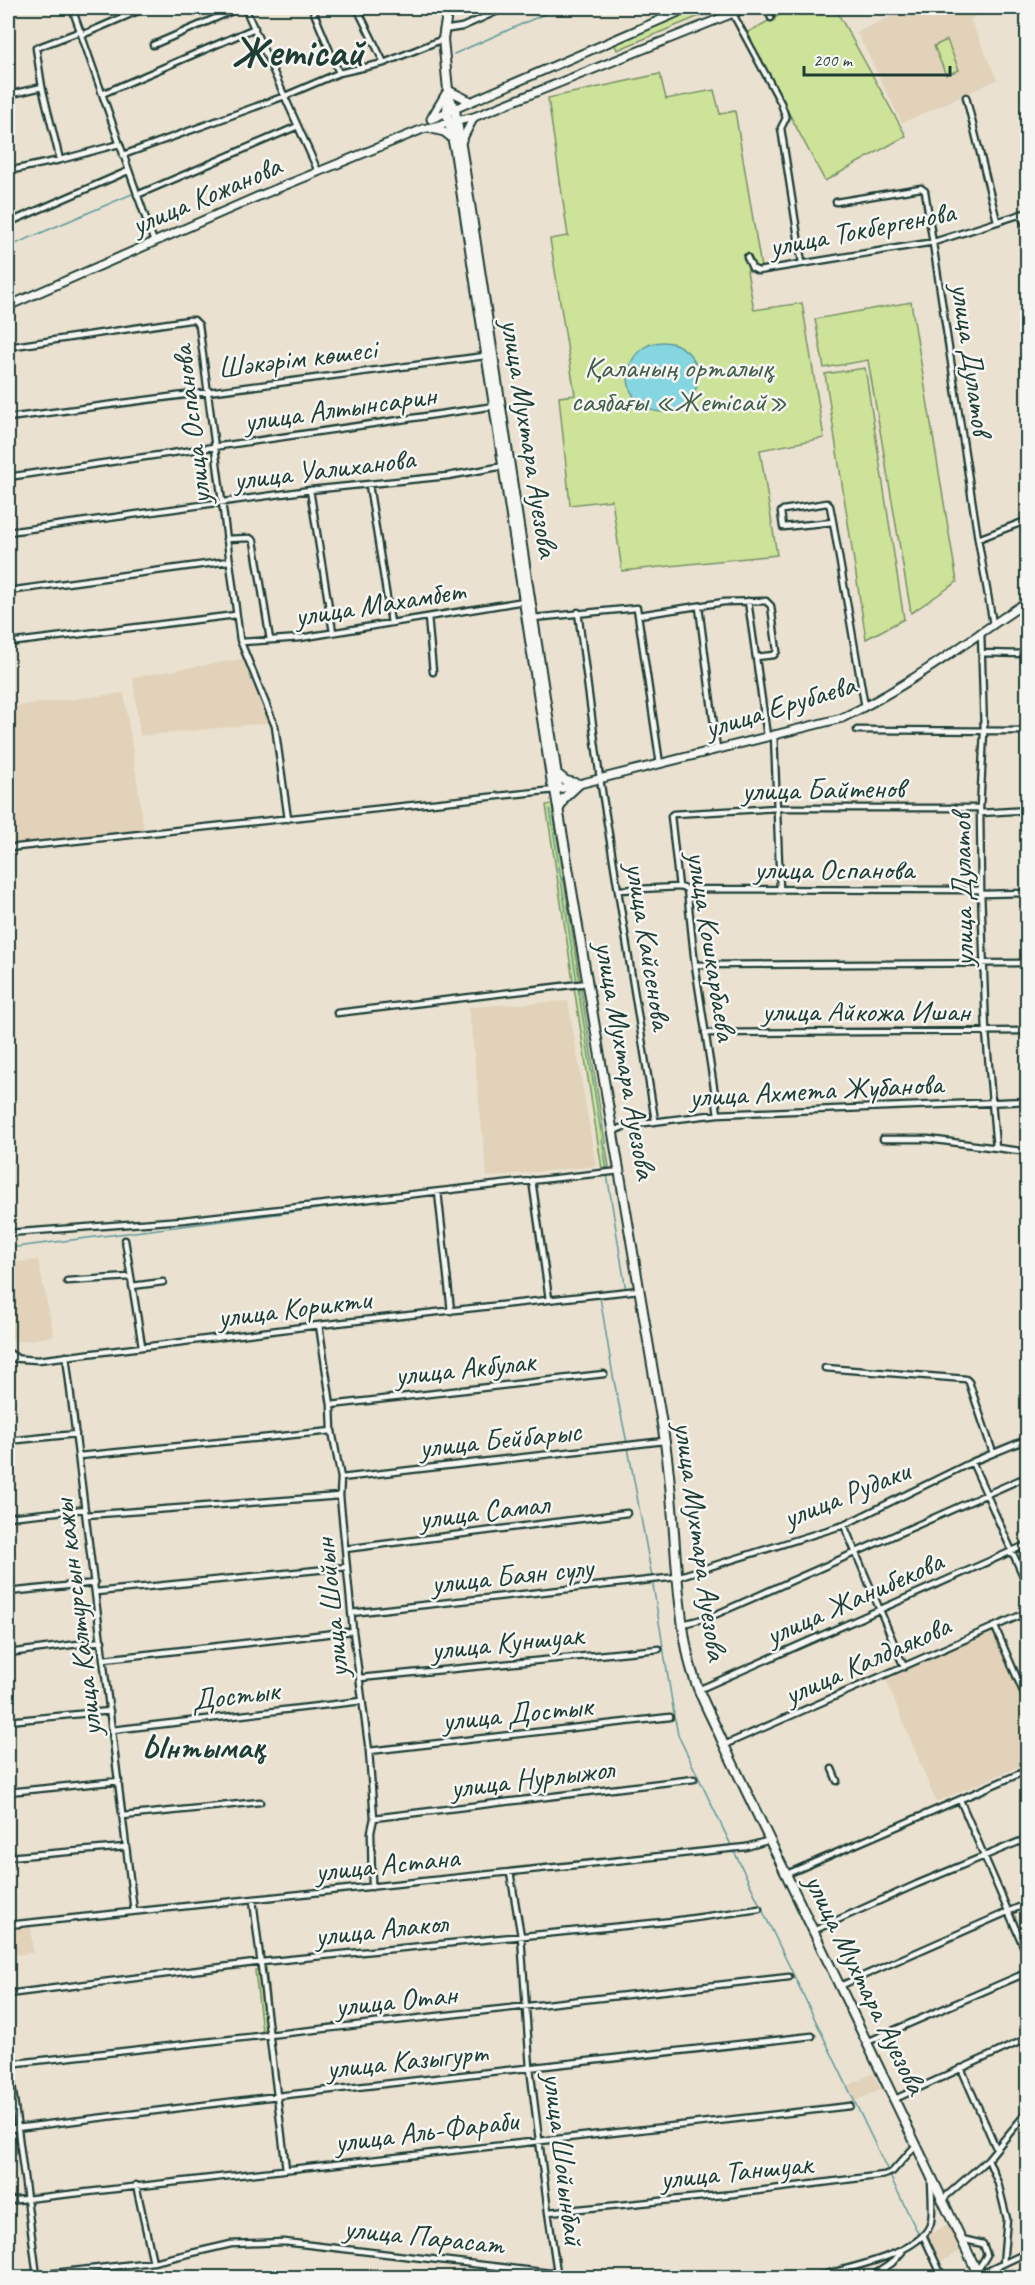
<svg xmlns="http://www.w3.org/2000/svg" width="1035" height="2285" font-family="Caveat,sans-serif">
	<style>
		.built { fill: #e1d2b9 }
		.green { fill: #cde399; stroke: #769066; stroke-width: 1.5 }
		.water { fill: #86d6e1; stroke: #5d999c; stroke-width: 1.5 }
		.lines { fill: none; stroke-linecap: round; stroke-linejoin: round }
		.stream { stroke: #5d999c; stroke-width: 1.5 }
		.canal { stroke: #86d6e1; stroke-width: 5 }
		.street-casing { stroke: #1f3d34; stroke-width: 9 }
		.secondary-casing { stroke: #1f3d34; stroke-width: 11 }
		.primary-casing { stroke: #1f3d34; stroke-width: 12 }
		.street { stroke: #f6f6f2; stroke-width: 4.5 }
		.secondary { stroke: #f6f6f2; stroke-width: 7 }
		.primary { stroke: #f6f6f2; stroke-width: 8 }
		.labels { text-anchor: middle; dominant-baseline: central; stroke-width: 5; stroke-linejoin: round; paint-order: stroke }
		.street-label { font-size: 30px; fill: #1f3d34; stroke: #f6f6f2 }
		.park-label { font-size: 30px; fill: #425e48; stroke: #f6f6f2 }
		.quarter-label { font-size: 33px; font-weight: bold; fill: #1f3d34; stroke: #f6f6f2 }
		.town-label { font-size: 42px; font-weight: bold; fill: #1f3d34; stroke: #f6f6f2 }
	</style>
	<rect width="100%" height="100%" fill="#eae1d0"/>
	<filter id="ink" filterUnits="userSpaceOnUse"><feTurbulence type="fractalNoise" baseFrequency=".0167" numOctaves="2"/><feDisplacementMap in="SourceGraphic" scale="12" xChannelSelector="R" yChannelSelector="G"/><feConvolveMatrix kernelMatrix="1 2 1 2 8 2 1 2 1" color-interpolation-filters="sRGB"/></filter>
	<g filter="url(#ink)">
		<path class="built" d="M 910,8 L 993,8 L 970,19 L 997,80 L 902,123 L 857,32 Z
			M 242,659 L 269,723 L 140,736 L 133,677 Z
			M 124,693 L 145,836 L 8,851 L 8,707 Z
			M 568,1001 L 596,1166 L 487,1177 L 469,1007 Z
			M 38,1260 L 54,1336 L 15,1342 L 8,1337 L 8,1263 Z
			M 1027,1312 L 1027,1381 L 1020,1383 L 1022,1313 Z
			M 994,1630 L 1027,1709 L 1027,1763 L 936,1802 L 885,1677 Z
			M 31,1927 L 33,1953 L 8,1955 L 8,1929 Z
			M 873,2073 L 881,2089 L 855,2101 L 848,2086 Z
			M 950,2223 L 963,2250 L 940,2262 L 929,2242 L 929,2235 Z"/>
		<path class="green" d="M 677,8 L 719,8 L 617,50 L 611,36 Z
			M 793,8 L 835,8 L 906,136 L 825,181 L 746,33 Z
			M 947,40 L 959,70 L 946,75 L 934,46 Z
			M 660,74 L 666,99 L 714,90 L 720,114 L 735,111 L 761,267 L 747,271 L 754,310 L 802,303 L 824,438 L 760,450 L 777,555 L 622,571 L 612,500 L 570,505 L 559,397 L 575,395 L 550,239 L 568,236 L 548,98 Z
			M 911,302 L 957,582 L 911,613 L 868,360 L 824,368 L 815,319 Z
			M 865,368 L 904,619 L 866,639 L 825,374 Z
			M 552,804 L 609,1167 L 602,1169 L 546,805 Z
			M 266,1968 L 272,2029 L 262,2031 L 255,1970 Z"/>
		<path class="water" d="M628 377a35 35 0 1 1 70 0a35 35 0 1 1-70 0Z"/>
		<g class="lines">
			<path class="stream" d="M 454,54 L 558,8
				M 8,247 L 291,126
				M 550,809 L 577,982
				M 578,987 L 607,1170
				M 607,1174 L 626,1291
				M 440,1194 L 488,1188
				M 8,1248 L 436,1194
				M 618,1295 L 600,1297 L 613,1376 L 627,1443
				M 628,1448 L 652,1577
				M 653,1585 L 674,1714
				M 675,1719 L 678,1735 L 888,2171
				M 890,2176 L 940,2278"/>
			<path class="canal" d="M 291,2278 L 303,2273 L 334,2278"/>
			<defs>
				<path id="street" d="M 72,8 L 154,242
					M 245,8 L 318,171
					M 312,8 L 339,73
					M 357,8 L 384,63
					M 767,8 L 771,18
					M 733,14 L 781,103 L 786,118 L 781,128 L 802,263
					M 443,30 L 462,27 L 505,8
					M 82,35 L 145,8
					M 153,45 L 239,8
					M 102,94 L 255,28
					M 8,95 L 42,87
					M 966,97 L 997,221
					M 8,115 L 11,130
					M 123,155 L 285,96 L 339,73 L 384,63 L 443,39
					M 60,160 L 42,87 L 36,48 L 81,31
					M 8,171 L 60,160 L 119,144
					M 137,195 L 298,126
					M 836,202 L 921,188 L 925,191 L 978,539 L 993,624
					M 1021,214 L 1028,232
					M 8,223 L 128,171
					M 747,257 L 752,268 L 758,271 L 934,242 L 1028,212
					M 8,347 L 189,320 L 194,320 L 199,325 L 240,640 L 275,726 L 288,819
					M 8,418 L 485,356
					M 8,477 L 495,406
					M 369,485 L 391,623
					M 310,490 L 333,632
					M 833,522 L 830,506 L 827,503 L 783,510 L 781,512 L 783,527 L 833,522 L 865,707
					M 8,532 L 310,490 L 448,476 L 504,466
					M 226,539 L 250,538 L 254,541 L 270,640
					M 978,539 L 1028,520
					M 8,591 L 229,561
					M 748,601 L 767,736
					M 699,607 L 717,749
					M 578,612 L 600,779 L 655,1120
					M 639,615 L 724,602 L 766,601 L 771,606 L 777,651 L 774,655 L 756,657
					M 428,617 L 433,672
					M 533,618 L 637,608 L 660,764
					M 981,631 L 984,732 L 980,808 L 981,890 L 986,1032 L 996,1148
					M 242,642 L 300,638 L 524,601
					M 8,643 L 236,615
					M 983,653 L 1028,654
					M 857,730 L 1028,731
					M 774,734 L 780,890
					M 980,813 L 1028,810
					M 8,848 L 555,790
					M 687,889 L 981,890
					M 619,890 L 679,887
					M 982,894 L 1028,893
					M 695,965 L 1028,963
					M 337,1013 L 588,983
					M 705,1033 L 1028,1031
					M 718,1114 L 695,965 L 687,889 L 679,887 L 671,816 L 673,814 L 778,808 L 980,808
					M 614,1134 L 616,1130 L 628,1125 L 718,1114 L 1028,1101
					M 883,1139 L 928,1139 L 1028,1152
					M 532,1180 L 549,1299
					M 438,1192 L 451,1311
					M 8,1233 L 183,1220 L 620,1171
					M 125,1240 L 142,1346
					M 67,1281 L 130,1277
					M 132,1286 L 163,1282
					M 319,1325 L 331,1405 L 332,1431 L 341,1478 L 340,1496 L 353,1631 L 369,1751 L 374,1818 L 371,1832 L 372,1887
					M 8,1352 L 17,1358
					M 66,1356 L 134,1911
					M 8,1358 L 38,1360 L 319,1325 L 639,1290
					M 825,1368 L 966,1379 L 969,1382 L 993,1453
					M 331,1405 L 604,1374
					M 8,1441 L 76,1434
					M 79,1456 L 332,1431
					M 972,1462 L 1028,1587
					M 341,1478 L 664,1441
					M 86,1515 L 340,1496
					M 8,1517 L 85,1509
					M 844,1525 L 904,1667
					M 345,1549 L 627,1513
					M 8,1592 L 95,1583
					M 96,1592 L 347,1567
					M 351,1613 L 677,1577 L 844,1525 L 972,1462 L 1028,1439
					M 683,1624 L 710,1617 L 1028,1476
					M 995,1627 L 1028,1703
					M 8,1653 L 102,1641
					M 104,1659 L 353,1631
					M 360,1678 L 659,1649
					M 698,1690 L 1028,1544
					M 8,1721 L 110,1711
					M 112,1730 L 362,1701
					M 724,1745 L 1028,1612
					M 369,1751 L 670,1717
					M 832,1769 L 837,1781
					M 8,1792 L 119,1781
					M 960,1800 L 1028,1957
					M 123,1816 L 260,1802
					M 374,1818 L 694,1779
					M 8,1857 L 126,1847
					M 510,1872 L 521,1936 L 530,2068 L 548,2212 L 557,2272
					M 787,1874 L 1028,1770
					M 253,1900 L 286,2169
					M 8,1925 L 746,1847 L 770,1840
					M 813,1931 L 917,1884 L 1028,1838
					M 840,1986 L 1028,1903
					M 8,1994 L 262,1962 L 673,1921 L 759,1909
					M 867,2042 L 1028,1972
					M 8,2053 L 37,2276
					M 8,2064 L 789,1977
					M 961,2068 L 996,2148
					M 895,2099 L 1028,2038
					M 8,2129 L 277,2096 L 812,2036
					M 988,2159 L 998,2183 L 1007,2219 L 1003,2264
					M 136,2185 L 153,2262
					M 943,2199 L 988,2159 L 1028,2111
					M 8,2201 L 850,2106
					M 548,2212 L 733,2194 L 884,2175 L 892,2172 L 917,2144
					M 923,2235 L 943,2278
					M 962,2239 L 983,2244 L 987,2255 L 977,2271
					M 37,2275 L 153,2262 L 231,2244 L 284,2242 L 594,2278
					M 979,2275 L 1028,2252
					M 810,2278 C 839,2270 918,2256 930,2225 C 934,2215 931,2191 931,2179
					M 869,2278 L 892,2263 L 902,2252"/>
				<path id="secondary" d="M 432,117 L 448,90 L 470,101
					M 431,119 L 688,8
					M 432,129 L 444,132 L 453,139
					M 460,144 L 474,117
					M 8,306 L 259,196 L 423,129 L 474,117 L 746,8
					M 555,790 L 842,718 C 908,687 967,641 1028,601"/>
				<path id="primary" d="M 448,8 L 443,39 L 448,90 L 447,113 L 455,151 L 552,784 L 555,790 C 591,1005 628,1221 664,1436 C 676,1508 673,1582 688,1655 C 694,1687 711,1715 724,1745 L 980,2278
					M 449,96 L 455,110 L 463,158 L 558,782 L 555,790
					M 557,774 L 566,781 L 579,784
					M 559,809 L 564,798 L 579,784"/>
			</defs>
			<use href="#street" class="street-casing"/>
			<use href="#secondary" class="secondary-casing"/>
			<use href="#primary" class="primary-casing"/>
			<use href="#street" class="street"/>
			<use href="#secondary" class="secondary"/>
			<use href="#primary" class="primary"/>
		</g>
	</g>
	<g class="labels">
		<g class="street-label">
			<text transform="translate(206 195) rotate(-23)">улица Кожанова</text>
			<text transform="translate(862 229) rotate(-11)">улица Токбергенова</text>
			<text transform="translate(297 358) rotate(-7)">Шәкәрім көшесі</text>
			<text transform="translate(972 359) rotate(82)">улица Дулатов</text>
			<text transform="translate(340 408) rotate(-8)">улица Алтынсарин</text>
			<text transform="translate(191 425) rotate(-97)">улица Оспанова</text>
			<text transform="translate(530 438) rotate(81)">улица Мухтара Ауезова</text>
			<text transform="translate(324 469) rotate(-7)">улица Уалиханова</text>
			<text transform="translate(380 603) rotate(-9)">улица Махамбет</text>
			<text transform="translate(780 706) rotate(-17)">улица Ерубаева</text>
			<text transform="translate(823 789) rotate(-1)">улица Байтенов</text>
			<text x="834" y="869">улица Оспанова</text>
			<text transform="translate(962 890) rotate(-91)">улица Дулатов</text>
			<text transform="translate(649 946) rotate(81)">улица Кайсенова</text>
			<text transform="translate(712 946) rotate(81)">улица Кошкарбаева</text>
			<text x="866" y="1011">улица Айкожа Ишан</text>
			<text transform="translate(626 1060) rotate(80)">улица Мухтара Ауезова</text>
			<text transform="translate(816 1090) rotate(-3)">улица Ахмета Жубанова</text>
			<text transform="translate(294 1308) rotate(-7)">улица Корикти</text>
			<text transform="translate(465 1368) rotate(-6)">улица Акбулак</text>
			<text transform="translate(500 1439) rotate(-6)">улица Бейбарыс</text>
			<text transform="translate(846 1494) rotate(-22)">улица Рудаки</text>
			<text transform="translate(484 1511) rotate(-7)">улица Самал</text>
			<text transform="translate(701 1541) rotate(82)">улица Мухтара Ауезова</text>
			<text transform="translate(512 1575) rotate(-6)">улица Баян сулу</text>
			<text transform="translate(854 1598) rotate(-24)">улица Жанибекова</text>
			<text transform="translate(331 1608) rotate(-96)">улица Шойын</text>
			<text transform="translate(77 1618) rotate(-97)">улица Калтурсын кажы</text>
			<text transform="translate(507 1642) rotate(-6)">улица Куншуак</text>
			<text transform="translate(867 1660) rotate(-24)">улица Калдаякова</text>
			<text transform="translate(235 1695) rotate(-7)">Достык</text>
			<text transform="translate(517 1713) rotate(-6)">улица Достык</text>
			<text transform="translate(532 1778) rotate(-7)">улица Нурлыжол</text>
			<text transform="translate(387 1864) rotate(-6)">улица Астана</text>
			<text transform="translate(381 1929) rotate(-6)">улица Алакол</text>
			<text transform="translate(866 1984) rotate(64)">улица Мухтара Ауезова</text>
			<text transform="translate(396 2000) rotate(-6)">улица Отан</text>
			<text transform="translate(407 2060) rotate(-6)">улица Казыгурт</text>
			<text transform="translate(426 2131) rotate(-7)">улица Аль-Фараби</text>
			<text transform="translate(564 2159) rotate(83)">улица Шойынбай</text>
			<text transform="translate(736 2171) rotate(-6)">улица Таншуак</text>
			<text transform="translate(424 2236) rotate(6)">улица Парасат</text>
		</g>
		<g class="park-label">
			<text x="679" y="367">Қаланың орталық<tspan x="679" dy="34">саябағы «Жетісай»</tspan></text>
		</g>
		<g class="quarter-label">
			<text x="204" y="1747">Ынтымақ</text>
		</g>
		<g class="town-label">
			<text x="298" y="52">Жетісай</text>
		</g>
	</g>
	<rect width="1035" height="2285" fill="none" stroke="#f6f6f2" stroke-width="30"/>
	<rect x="15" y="15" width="1005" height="2255" fill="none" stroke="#1f3d34" stroke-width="2" filter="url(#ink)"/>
	<path d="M804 66v9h146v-9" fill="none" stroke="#1f3d34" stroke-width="3"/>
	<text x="813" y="66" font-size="18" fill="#1f3d34" stroke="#f6f6f2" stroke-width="4.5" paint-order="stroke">200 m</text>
</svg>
